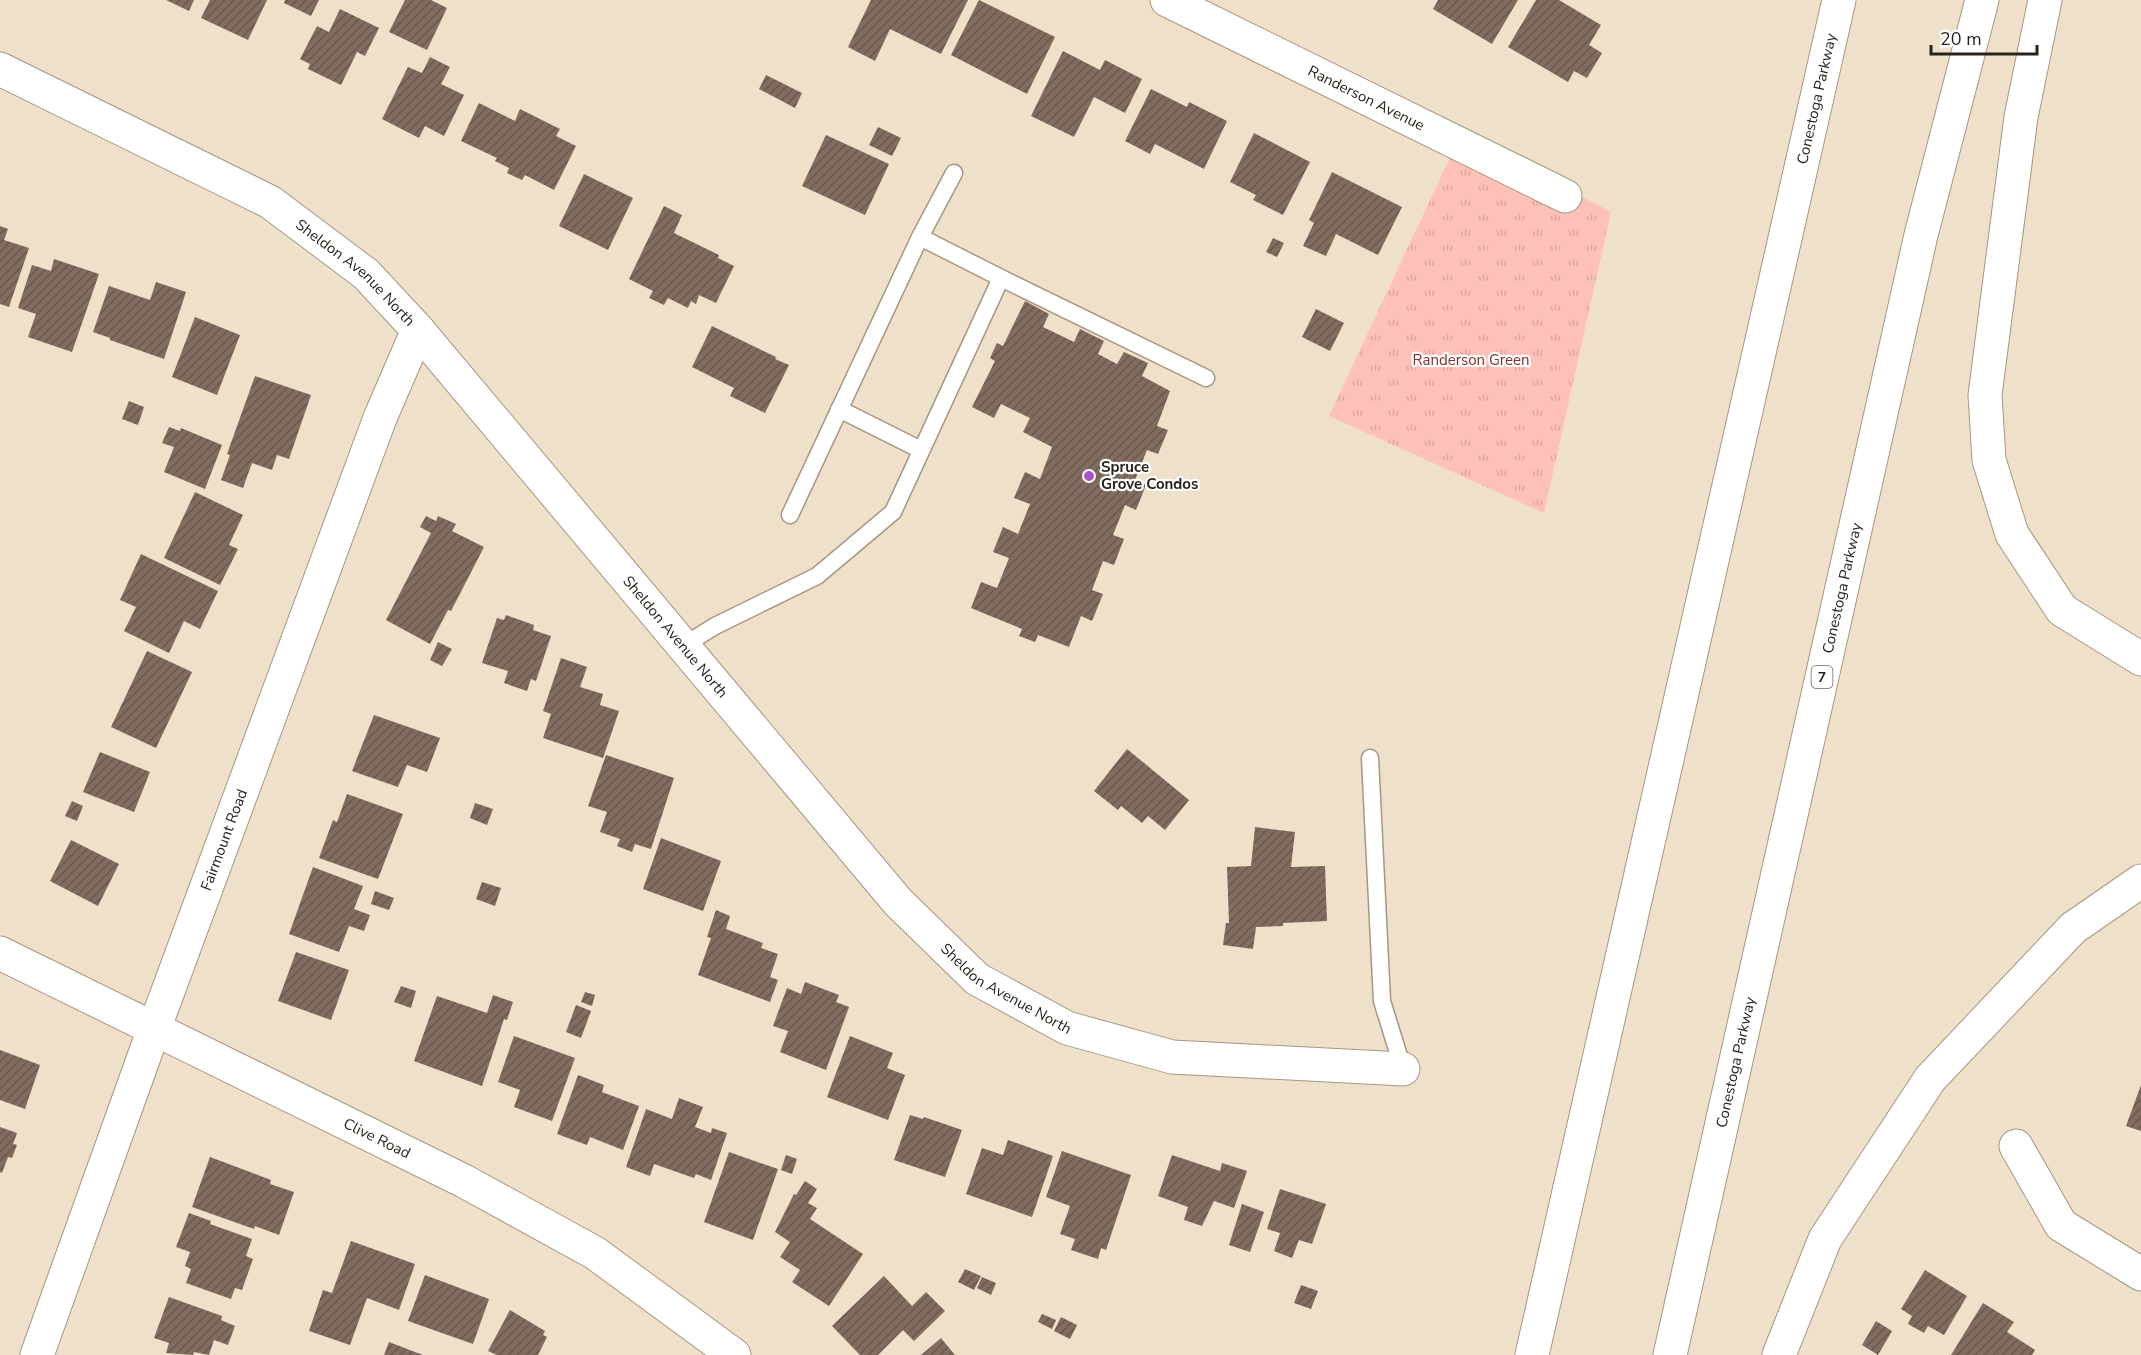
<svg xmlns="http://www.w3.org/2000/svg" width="2141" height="1355" font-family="'Nunito Sans',sans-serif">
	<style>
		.park { fill: url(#park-tufts) }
		.building { fill: url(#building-hatch) }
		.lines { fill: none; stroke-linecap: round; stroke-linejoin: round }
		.lane-casing { stroke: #a59782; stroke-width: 19 }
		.street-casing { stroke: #a59782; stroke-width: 35 }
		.highway-casing { stroke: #a59782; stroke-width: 35 }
		.lane { stroke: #fff; stroke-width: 16 }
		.street { stroke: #fff; stroke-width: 33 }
		.highway { stroke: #fff; stroke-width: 33 }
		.poi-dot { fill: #a755c5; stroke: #fff; stroke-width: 2 }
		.labels { text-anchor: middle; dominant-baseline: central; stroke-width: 4.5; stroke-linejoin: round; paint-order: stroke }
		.shield { fill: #fff; stroke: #68645f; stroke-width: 1.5 }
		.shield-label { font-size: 14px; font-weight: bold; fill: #28221a }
		.street-label { font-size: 15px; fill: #28221a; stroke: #fff }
		.park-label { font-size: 15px; fill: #813027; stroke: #fff }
		.poi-label { font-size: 15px; font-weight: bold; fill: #28221a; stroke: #fff; text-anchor: start }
	</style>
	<defs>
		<pattern id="park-tufts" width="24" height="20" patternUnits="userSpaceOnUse" patternTransform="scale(1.5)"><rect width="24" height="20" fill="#ffc1b7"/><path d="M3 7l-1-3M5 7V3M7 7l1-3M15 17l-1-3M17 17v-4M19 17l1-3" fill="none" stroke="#dba69d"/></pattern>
		<pattern id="building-hatch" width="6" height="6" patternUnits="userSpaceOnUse" patternTransform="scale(1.5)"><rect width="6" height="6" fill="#826c5f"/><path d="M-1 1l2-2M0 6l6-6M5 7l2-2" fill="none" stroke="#6a584e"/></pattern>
	</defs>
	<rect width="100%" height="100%" fill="#efe0c9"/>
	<path class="park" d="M 1461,134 L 1611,212 L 1544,513 L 1329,416 Z"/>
	<path class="building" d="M 166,0 L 194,0 L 189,11 Z
		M 210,0 L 267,0 L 248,40 L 201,18 Z
		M 285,0 L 319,0 L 311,16 L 284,3 Z
		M 405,0 L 431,0 L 447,8 L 427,50 L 389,32 Z
		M 871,0 L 968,0 L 941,54 L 890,29 L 875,61 L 848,47 Z
		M 979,0 L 1055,37 L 1027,94 L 951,55 Z
		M 1438,0 L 1518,0 L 1492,44 L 1433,9 Z
		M 1536,0 L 1559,0 L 1601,25 L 1589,45 L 1602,53 L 1587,78 L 1574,71 L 1568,82 L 1508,47 Z
		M 340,9 L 379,28 L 365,56 L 357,52 L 341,85 L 308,69 L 310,64 L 300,59 L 317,26 L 329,32 Z
		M 1063,51 L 1100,70 L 1105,60 L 1142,79 L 1125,113 L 1094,97 L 1074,137 L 1031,116 Z
		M 430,57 L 450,67 L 441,84 L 464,95 L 444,136 L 425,126 L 419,138 L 382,119 L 408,67 L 422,73 Z
		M 766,75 L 802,93 L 795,108 L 759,89 Z
		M 1151,89 L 1187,107 L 1189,102 L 1227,121 L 1204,169 L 1155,144 L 1150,154 L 1125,141 Z
		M 479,103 L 515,121 L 520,109 L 560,129 L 556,136 L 576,146 L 554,190 L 525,175 L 522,180 L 507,173 L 509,168 L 495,161 L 497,158 L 461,141 Z
		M 878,127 L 901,138 L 892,156 L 869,145 Z
		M 1254,133 L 1310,162 L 1283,215 L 1253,200 L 1256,195 L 1230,182 Z
		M 826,135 L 889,164 L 865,215 L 802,186 Z
		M 1332,172 L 1402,207 L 1378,255 L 1336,234 L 1326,256 L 1303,246 L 1314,223 L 1309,220 Z
		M 584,174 L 633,198 L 608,250 L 559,226 Z
		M 664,206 L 682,215 L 674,233 L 719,255 L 718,258 L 734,266 L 716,303 L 699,295 L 696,304 L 691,301 L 688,308 L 668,298 L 664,305 L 649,298 L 653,291 L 629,279 Z
		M 0,226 L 8,229 L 4,240 L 29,248 L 9,307 L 0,304 Z
		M 1273,238 L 1284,243 L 1277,257 L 1266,252 Z
		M 54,259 L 99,274 L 72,352 L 28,337 L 36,314 L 18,308 L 32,265 L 51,271 Z
		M 156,282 L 186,292 L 164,359 L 110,340 L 110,338 L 93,332 L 109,286 L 150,300 Z
		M 1025,301 L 1049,314 L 1043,327 L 1074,342 L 1080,329 L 1104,341 L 1098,354 L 1117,364 L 1124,352 L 1148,363 L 1142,376 L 1170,391 L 1157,426 L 1168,430 L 1158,454 L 1147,450 L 1135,480 L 1146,485 L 1136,510 L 1125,505 L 1113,535 L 1124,539 L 1114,565 L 1103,561 L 1092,590 L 1103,594 L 1092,621 L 1081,616 L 1069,647 L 1038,635 L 1035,642 L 1019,636 L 1022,629 L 971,608 L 981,582 L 997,588 L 1009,558 L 993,552 L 1003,527 L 1018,534 L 1030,504 L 1014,498 L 1025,472 L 1040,479 L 1052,447 L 1023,432 L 1030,418 L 1001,404 L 994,418 L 972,407 L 995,361 L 990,358 L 997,343 L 1003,346 Z
		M 1316,309 L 1344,323 L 1330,351 L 1302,337 Z
		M 195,317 L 240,335 L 217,395 L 172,377 Z
		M 712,326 L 776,357 L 775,359 L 789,365 L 765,413 L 730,396 L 734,388 L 692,367 Z
		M 255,376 L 311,395 L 289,459 L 277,455 L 272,470 L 252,463 L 243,488 L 221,480 L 230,455 L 227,454 Z
		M 129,401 L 144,407 L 138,425 L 122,419 Z
		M 169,427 L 180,431 L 181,428 L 222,445 L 205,489 L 164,472 L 174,447 L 162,443 Z
		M 195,492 L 243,515 L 229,545 L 238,549 L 220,585 L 164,558 Z
		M 426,516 L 436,521 L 438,516 L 456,524 L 452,531 L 484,547 L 451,611 L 448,610 L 430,644 L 386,620 L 431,533 L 420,527 Z
		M 141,554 L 218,591 L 200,629 L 184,621 L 169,653 L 124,631 L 136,607 L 120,600 Z
		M 506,615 L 534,625 L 533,630 L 551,636 L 536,681 L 531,679 L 527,691 L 504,683 L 508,671 L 482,663 L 497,618 L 504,620 Z
		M 438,642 L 452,649 L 442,666 L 430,660 Z
		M 147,651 L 192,672 L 156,748 L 111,727 Z
		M 561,658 L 587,667 L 580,687 L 603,694 L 600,705 L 619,711 L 603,758 L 543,738 L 551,714 L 543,711 Z
		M 374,715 L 440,738 L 427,772 L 407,765 L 398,787 L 352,771 Z
		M 1127,749 L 1189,800 L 1165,830 L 1148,816 L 1142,823 L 1121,806 L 1118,810 L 1094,791 Z
		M 100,752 L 150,772 L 134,812 L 83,792 Z
		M 606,755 L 674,778 L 651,849 L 635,844 L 632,852 L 617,846 L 620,839 L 600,832 L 607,812 L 588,806 Z
		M 347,794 L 403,814 L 378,879 L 319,858 L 333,820 L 337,822 Z
		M 72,801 L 83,806 L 77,821 L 65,816 Z
		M 475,803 L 493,809 L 487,825 L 470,818 Z
		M 1255,827 L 1295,832 L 1291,867 L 1325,866 L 1327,921 L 1283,923 L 1283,926 L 1256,927 L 1253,949 L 1223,945 L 1226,923 L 1229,923 L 1227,867 L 1251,866 Z
		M 661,838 L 721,861 L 703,911 L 643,889 Z
		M 71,840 L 119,864 L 98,906 L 50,881 Z
		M 313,867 L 363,886 L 354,909 L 370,915 L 364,931 L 349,926 L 339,952 L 289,934 Z
		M 482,882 L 501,888 L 495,906 L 476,899 Z
		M 375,891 L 394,898 L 389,910 L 371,904 Z
		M 716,910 L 730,916 L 726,929 L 763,943 L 761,948 L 778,954 L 770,977 L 778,980 L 770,1002 L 698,975 L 711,938 L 707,937 Z
		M 296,952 L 349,970 L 331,1020 L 278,1001 Z
		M 805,982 L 839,995 L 836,1002 L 849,1007 L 826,1070 L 780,1052 L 788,1031 L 773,1026 L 787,988 L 801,994 Z
		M 401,986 L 416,991 L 411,1008 L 394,1002 Z
		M 585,992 L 595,995 L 592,1006 L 581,1002 Z
		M 493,995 L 513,1002 L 507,1020 L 504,1019 L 482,1086 L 414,1061 L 437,996 L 487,1013 Z
		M 576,1005 L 591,1011 L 581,1038 L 566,1032 Z
		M 514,1036 L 575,1058 L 552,1121 L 514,1107 L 520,1090 L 498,1082 Z
		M 850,1036 L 893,1053 L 887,1068 L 905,1075 L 888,1120 L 827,1097 Z
		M 0,1050 L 40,1065 L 25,1109 L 0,1100 Z
		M 578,1075 L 604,1085 L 602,1092 L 639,1106 L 623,1150 L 590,1137 L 587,1145 L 557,1134 Z
		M 2141,1085 L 2141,1131 L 2126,1126 Z
		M 679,1098 L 703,1107 L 695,1127 L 711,1133 L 712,1128 L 727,1133 L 711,1180 L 696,1174 L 694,1178 L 654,1164 L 650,1176 L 626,1167 L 646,1109 L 672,1119 Z
		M 910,1115 L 923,1119 L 924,1117 L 962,1130 L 945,1177 L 894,1160 Z
		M 0,1127 L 17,1133 L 13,1144 L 17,1145 L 12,1158 L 8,1157 L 2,1173 L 0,1172 Z
		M 1008,1140 L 1053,1156 L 1032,1217 L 966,1194 L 982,1148 L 1003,1155 Z
		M 1062,1151 L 1131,1175 L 1106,1250 L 1101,1248 L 1098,1259 L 1071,1250 L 1075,1239 L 1060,1234 L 1070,1206 L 1046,1197 Z
		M 729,1152 L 778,1169 L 753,1240 L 704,1222 Z
		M 786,1155 L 797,1159 L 792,1174 L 781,1170 Z
		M 1172,1155 L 1220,1171 L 1222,1163 L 1247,1171 L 1234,1208 L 1214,1201 L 1202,1226 L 1184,1220 L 1188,1207 L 1158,1196 Z
		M 210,1157 L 271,1180 L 270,1184 L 294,1192 L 279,1235 L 255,1226 L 254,1229 L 192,1207 Z
		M 805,1181 L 817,1189 L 808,1203 L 817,1208 L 810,1219 L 863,1254 L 829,1306 L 792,1282 L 800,1270 L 780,1257 L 790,1242 L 775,1232 L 794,1194 L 796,1195 Z
		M 1280,1189 L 1326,1204 L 1312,1244 L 1299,1240 L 1292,1258 L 1274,1251 L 1280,1233 L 1267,1229 Z
		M 1242,1204 L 1264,1212 L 1250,1252 L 1229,1245 Z
		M 189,1213 L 211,1221 L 210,1224 L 252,1239 L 246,1256 L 253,1259 L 242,1290 L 235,1288 L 231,1299 L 186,1283 L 191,1269 L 185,1266 L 190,1252 L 176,1247 Z
		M 351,1241 L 415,1264 L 399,1310 L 367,1298 L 350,1345 L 309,1331 L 323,1290 L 332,1293 Z
		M 965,1269 L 981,1276 L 974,1290 L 958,1282 Z
		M 1925,1270 L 1967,1296 L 1944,1335 L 1928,1326 L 1924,1333 L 1908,1324 L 1912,1316 L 1901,1309 Z
		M 425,1275 L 489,1299 L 473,1344 L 408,1321 Z
		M 884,1276 L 912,1306 L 926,1292 L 945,1311 L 914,1341 L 903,1330 L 878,1355 L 860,1355 L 832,1326 Z
		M 982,1277 L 996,1283 L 991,1295 L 977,1288 Z
		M 1301,1285 L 1318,1291 L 1311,1309 L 1294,1303 Z
		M 169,1297 L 222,1316 L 221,1320 L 235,1326 L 228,1345 L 214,1340 L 209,1355 L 194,1352 L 193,1355 L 166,1353 L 169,1343 L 154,1338 Z
		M 1983,1303 L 2014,1322 L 2007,1332 L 2035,1350 L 2032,1355 L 1951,1355 Z
		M 510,1310 L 545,1331 L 543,1335 L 547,1337 L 538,1355 L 497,1355 L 488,1351 Z
		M 1042,1314 L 1056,1320 L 1052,1329 L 1038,1322 Z
		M 1061,1317 L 1077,1325 L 1070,1339 L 1054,1331 Z
		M 1876,1321 L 1892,1331 L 1878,1355 L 1862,1345 Z
		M 941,1338 L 955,1355 L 921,1355 Z
		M 389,1342 L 423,1355 L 384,1355 Z"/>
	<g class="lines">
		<defs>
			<path id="lane" d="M 920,237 L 954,173
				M 1001,278 L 1206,378
				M 839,409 L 921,450
				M 683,646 L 715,626 L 817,576 L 893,512 L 1001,278 L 920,237 L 790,515
				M 1370,758 L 1382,1001 L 1403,1069"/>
			<g id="street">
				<path id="s1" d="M 1167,0 L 1565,196"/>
				<path id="s2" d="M 0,69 L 270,202 L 366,274 L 418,330 L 898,902 L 977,979 L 1067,1028 L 1172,1057 L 1403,1069"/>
				<path id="s3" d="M 0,953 L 464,1181 L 595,1253 L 734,1355"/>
				<path d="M 2016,1146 L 2061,1225 L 2141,1274"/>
				<path id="s4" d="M 37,1355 L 154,1029 L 380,418 L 418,330"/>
			</g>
			<g id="highway">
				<path d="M 2045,0 L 2021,117 L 1985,395 L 1989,460 L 2012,534 L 2062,610 L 2141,659"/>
				<path id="s5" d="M 1532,1355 L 1839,0"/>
				<path id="s6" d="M 1670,1355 L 1921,235 L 1982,0"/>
				<path d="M 1779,1355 L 1825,1239 L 1930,1079 L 2073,928 L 2141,881"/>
			</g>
		</defs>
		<use href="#lane" class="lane-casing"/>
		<use href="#street" class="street-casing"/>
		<use href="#highway" class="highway-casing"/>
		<use href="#lane" class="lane"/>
		<use href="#street" class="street"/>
		<use href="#highway" class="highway"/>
	</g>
	<circle class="poi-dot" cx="1089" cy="476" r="6"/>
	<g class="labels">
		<rect class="shield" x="1811.5" y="666" width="21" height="22" rx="4.5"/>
		<g class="shield-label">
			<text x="1822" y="677">7</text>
		</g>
		<g class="street-label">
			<text stroke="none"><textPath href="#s1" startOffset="222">Randerson Avenue</textPath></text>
			<text stroke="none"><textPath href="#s5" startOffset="1288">Conestoga Parkway</textPath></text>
			<text stroke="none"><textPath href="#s2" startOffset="412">Sheldon Avenue North</textPath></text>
			<text stroke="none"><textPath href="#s6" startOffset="786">Conestoga Parkway</textPath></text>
			<text stroke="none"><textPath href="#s2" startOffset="898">Sheldon Avenue North</textPath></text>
			<text stroke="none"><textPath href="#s4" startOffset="548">Fairmount Road</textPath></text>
			<text stroke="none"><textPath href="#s2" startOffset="1384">Sheldon Avenue North</textPath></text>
			<text stroke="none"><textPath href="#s6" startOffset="300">Conestoga Parkway</textPath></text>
			<text stroke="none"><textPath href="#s3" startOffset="420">Clive Road</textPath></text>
		</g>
		<g class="park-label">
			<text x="1471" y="360">Randerson Green</text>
		</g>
		<g class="poi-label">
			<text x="1101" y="467">Spruce<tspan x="1101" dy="17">Grove Condos</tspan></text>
		</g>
	</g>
	<path d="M1931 45v9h106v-9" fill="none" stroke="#28221a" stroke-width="3"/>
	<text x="1940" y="45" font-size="18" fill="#28221a" stroke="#ffffff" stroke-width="4.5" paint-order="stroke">20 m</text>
</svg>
